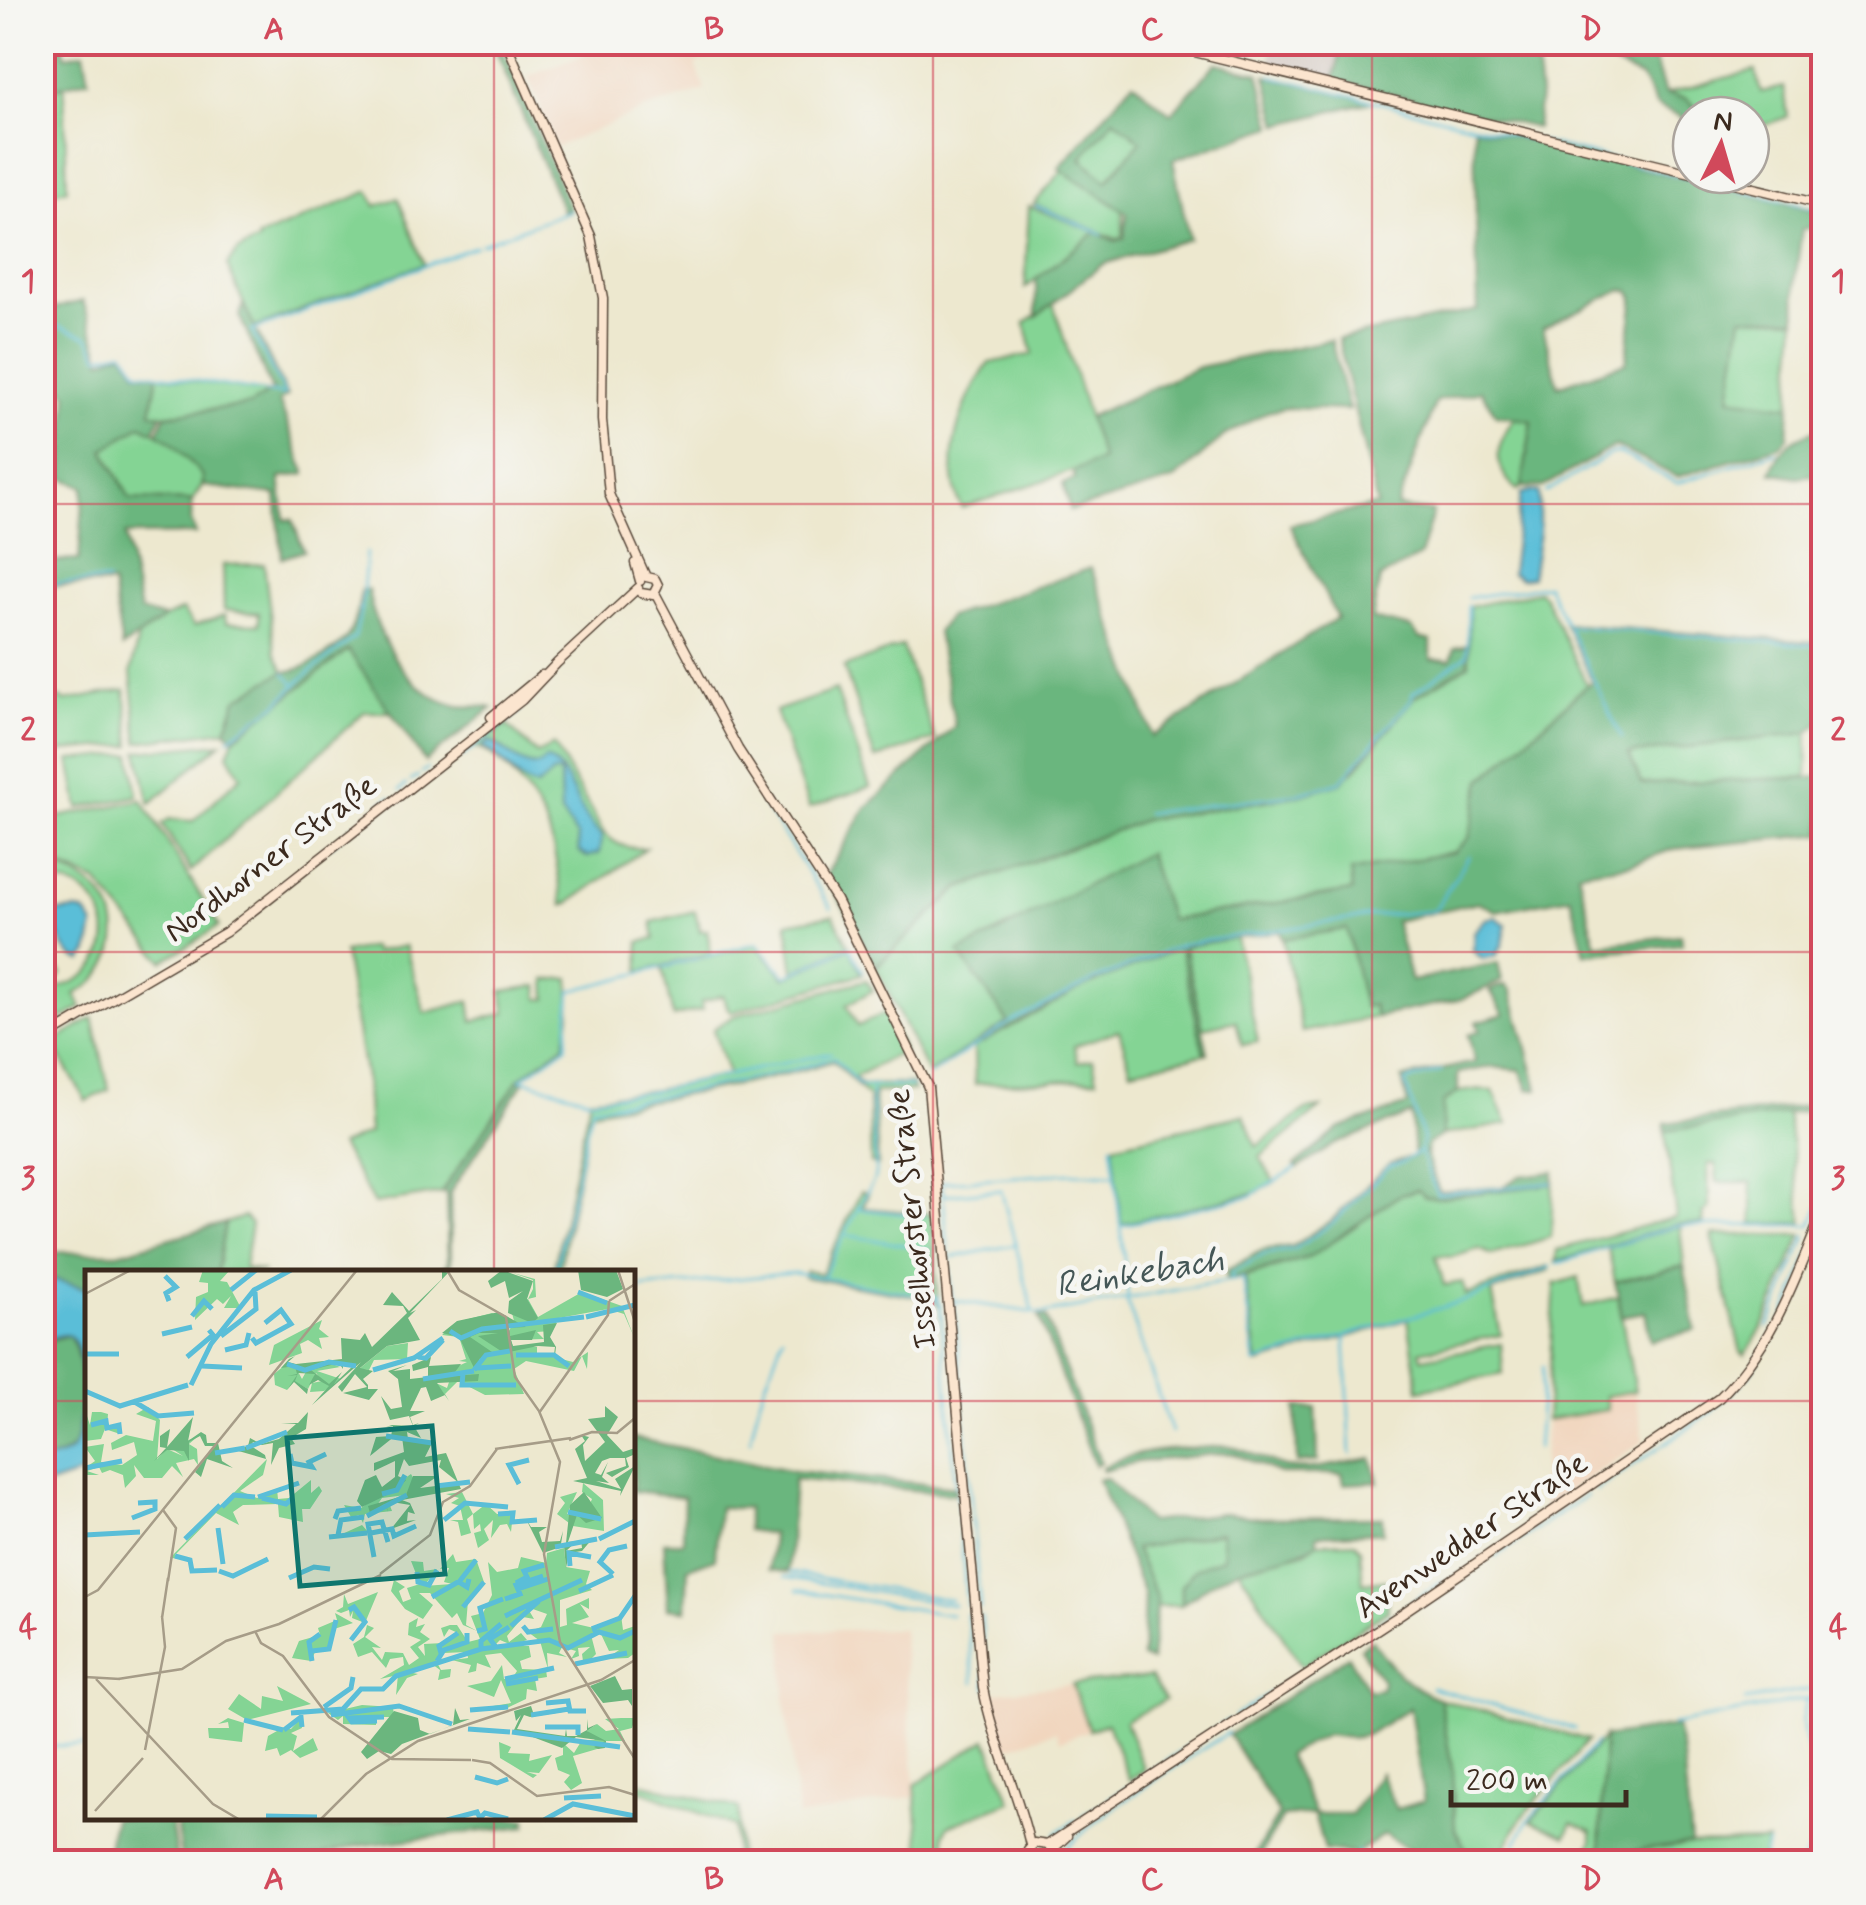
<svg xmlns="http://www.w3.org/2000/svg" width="1866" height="1905" font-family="Mynerve,sans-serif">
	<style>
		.built { fill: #f1d5bd }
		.industrial { fill: #cec1ba }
		.green { fill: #84d494; stroke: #607f59; stroke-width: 2.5 }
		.forest { fill: #6bb67e; stroke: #53704e; stroke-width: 2.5; fill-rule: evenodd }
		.water { fill: #5abed8; stroke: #4a747b; stroke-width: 2.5 }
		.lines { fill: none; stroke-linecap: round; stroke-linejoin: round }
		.stream { stroke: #5abed8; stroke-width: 2.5 }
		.secondary-casing { stroke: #564639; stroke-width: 11 }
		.secondary { stroke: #fbe5cf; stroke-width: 8 }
		.grid { fill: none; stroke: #d1495b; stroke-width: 2.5; stroke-opacity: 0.55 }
		.labels { text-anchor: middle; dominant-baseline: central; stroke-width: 9; stroke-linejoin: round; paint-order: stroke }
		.street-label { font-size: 32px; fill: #3b2a1e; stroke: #f6f6f2 }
		.water-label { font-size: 35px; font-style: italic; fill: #445656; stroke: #f6f6f2 }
		.inset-river { fill: none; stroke: #5abed8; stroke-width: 5 }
		.inset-road { fill: none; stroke: #a69c88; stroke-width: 2.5 }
		.view { fill: #0f766e; fill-opacity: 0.15; stroke: #0f766e; stroke-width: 5 }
		.inset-edge { fill: none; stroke: #3b2a1e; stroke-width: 5 }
		.neatline { fill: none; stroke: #d1495b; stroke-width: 4 }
		.grid-label { font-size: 32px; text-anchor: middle; font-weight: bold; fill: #d1495b }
	</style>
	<rect width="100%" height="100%" fill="#f6f6f2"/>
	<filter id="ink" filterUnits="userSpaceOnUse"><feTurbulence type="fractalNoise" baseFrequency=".01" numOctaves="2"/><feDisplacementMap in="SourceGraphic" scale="20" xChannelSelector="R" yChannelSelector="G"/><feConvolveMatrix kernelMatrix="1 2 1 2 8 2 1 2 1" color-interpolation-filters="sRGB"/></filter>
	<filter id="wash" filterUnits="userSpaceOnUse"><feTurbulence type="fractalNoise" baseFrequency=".0048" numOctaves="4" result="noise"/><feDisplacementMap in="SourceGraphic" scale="40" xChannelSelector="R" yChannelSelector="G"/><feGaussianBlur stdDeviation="2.25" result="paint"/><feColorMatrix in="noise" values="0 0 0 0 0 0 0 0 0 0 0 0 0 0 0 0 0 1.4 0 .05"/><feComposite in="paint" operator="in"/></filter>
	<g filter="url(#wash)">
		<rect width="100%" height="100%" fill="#ede8cf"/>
		<path class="built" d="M 604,43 L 721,43 L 725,54 L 696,64 L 705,90 L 646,109 L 556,147 L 528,77 L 584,55 L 584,52 Z
			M 1635,1391 L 1644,1441 L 1544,1508 L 1541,1488 L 1546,1420 L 1606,1411 L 1605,1396 Z
			M 902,1629 L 916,1796 L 798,1817 L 785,1700 L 783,1631 Z
			M 1072,1684 L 1089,1730 L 1060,1741 L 1056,1731 L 1009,1747 L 1005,1751 L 989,1693 Z"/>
		<path class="industrial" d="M 1273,43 L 1349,43 L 1342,46 L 1334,80 L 1274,65 L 1270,59 Z"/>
		<path class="green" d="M 51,68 L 54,87 L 64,86 L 67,189 L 43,194 L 43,70 Z
			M 1755,70 L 1761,92 L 1784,87 L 1788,117 L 1751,129 L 1751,115 L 1703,115 L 1687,99 L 1665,94 Z
			M 1115,118 L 1142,141 L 1107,181 L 1081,158 Z
			M 1063,170 L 1123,211 L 1123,238 L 1116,239 L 1034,204 Z
			M 369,191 L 376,206 L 398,198 L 424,264 L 254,328 L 227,265 L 239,250 L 259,241 L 258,238 Z
			M 1029,206 L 1096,232 L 1025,288 Z
			M 1053,303 L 1102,461 L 962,508 C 939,462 961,403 989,363 L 1033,354 L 1025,323 Z
			M 1742,316 L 1796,319 L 1790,406 L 1729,399 Z
			M 158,375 L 270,393 L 250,405 L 162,415 L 151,412 Z
			M 1514,418 L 1532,421 L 1522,487 L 1517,490 C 1491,466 1495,446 1514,418 Z
			M 141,425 L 169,439 L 203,476 L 202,486 L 192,501 L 130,499 L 104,449 Z
			M 264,564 L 275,652 L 284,671 L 237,699 L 226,730 L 138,742 L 131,672 L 138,637 L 164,618 L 182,610 L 194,626 L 225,615 L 226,623 L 259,624 L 259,613 L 224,610 L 223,565 Z
			M 1538,591 L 1544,596 L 1587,685 L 1482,780 L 1469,838 L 1454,852 L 1351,872 L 1353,891 L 1169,920 L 1148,854 L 960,952 L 1008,1022 L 928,1074 L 876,967 L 959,889 L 1144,820 L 1295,796 L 1354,771 L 1415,697 L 1469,664 L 1469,607 Z
			M 902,646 L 935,739 L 875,759 L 844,667 Z
			M 348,650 L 391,712 L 364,712 L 191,871 L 162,824 L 169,819 L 193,821 L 241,776 L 228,754 L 234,738 Z
			M 125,690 L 131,745 L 64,751 L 43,757 L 43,700 L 61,698 L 65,701 Z
			M 836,690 L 870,787 L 809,808 L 775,711 Z
			M 507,725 L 537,754 L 554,745 L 604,833 C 617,846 628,849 646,848 L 569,903 L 563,905 C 558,879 556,844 544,820 C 531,795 502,754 474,747 Z
			M 1808,733 L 1807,777 L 1641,784 L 1629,754 Z
			M 221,743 L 150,804 L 138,751 Z
			M 131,754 L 138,796 L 79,808 L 70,760 Z
			M 142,800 L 219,926 L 163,961 L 97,882 L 43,859 L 43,820 Z
			M 43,862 C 64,870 87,878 103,897 C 130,930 111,978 75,994 L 82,1007 L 43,1030 L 43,950 L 62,973 L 58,980 L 44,983 L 45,989 C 133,982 119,876 43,882 Z
			M 695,911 L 700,931 L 707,930 L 711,953 L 640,972 L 639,942 L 655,939 L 652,922 Z
			M 833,915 L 849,946 L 794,971 L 787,923 Z
			M 1347,928 L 1364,1006 L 1373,1005 L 1376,1017 L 1302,1032 L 1283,939 Z
			M 1236,938 L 1258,1042 L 1242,1045 L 1236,1021 L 1203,1028 L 1184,946 Z
			M 756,944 L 785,978 L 850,948 L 862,974 L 733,1012 L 728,1009 L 723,995 L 701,1002 L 703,1009 L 673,1017 L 662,968 Z
			M 405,946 L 425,1013 L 470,1001 L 473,1021 L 506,1013 L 502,991 L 538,986 L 539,999 L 547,999 L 546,980 L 570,978 L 570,1016 L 564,1045 L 521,1077 L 441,1193 L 374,1204 L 340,1145 L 369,1133 L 366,1084 L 344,953 L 372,947 L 374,952 Z
			M 1181,947 L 1204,1054 L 1131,1070 L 1119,1030 L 1074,1046 L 1078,1062 L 1093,1059 L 1097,1079 L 975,1084 L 974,1047 L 1083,987 Z
			M 866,980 L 873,990 L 847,1005 L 858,1026 L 885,1013 L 904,1051 L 855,1077 L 861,1085 L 912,1084 L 913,1091 L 874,1092 L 878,1165 L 871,1163 L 869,1098 L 833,1061 C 756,1085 675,1096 596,1110 L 590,1113 L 559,1272 L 553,1272 L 590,1098 L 655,1090 L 728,1075 L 713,1029 L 734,1016 Z
			M 93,1018 L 109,1090 L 86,1101 L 52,1043 Z
			M 1474,1090 L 1493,1091 L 1508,1124 L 1442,1135 L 1443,1103 L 1458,1092 Z
			M 1321,1108 L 1260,1157 L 1274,1182 L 1258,1192 L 1121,1224 L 1113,1145 L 1244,1115 L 1256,1147 L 1306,1110 Z
			M 1787,1113 L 1803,1223 L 1753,1224 L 1751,1182 L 1717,1182 L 1716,1164 L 1708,1164 L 1709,1209 L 1704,1212 L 1703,1224 L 1677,1224 L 1556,1262 L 1557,1250 L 1676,1217 L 1665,1131 Z
			M 1553,1184 L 1551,1237 L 1492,1255 L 1479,1249 L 1452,1257 L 1436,1256 L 1444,1285 L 1463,1282 L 1466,1295 L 1548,1266 L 1549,1270 L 1492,1292 L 1501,1335 L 1420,1351 L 1422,1358 L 1501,1344 L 1503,1374 L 1419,1390 L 1408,1319 L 1258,1364 L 1245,1277 L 1310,1257 L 1401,1194 L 1418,1190 L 1435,1198 Z
			M 861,1192 L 868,1194 L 863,1208 L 932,1214 L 938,1305 L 933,1299 L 804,1277 L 806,1271 L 821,1274 Z
			M 244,1217 L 251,1224 L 244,1268 L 264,1272 L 217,1272 L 225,1223 Z
			M 1675,1227 L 1680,1227 L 1684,1266 L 1615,1282 L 1608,1248 Z
			M 1712,1235 L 1802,1235 L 1763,1327 L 1745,1355 L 1741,1352 Z
			M 1578,1277 L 1583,1306 L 1618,1297 L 1635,1391 L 1605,1396 L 1607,1410 L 1546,1420 L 1555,1284 Z
			M 1221,1532 L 1224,1557 L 1181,1586 L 1181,1605 L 1156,1607 L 1157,1598 L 1134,1549 Z
			M 1355,1542 L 1360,1549 L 1363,1583 L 1385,1580 L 1388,1610 L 1302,1666 L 1239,1569 L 1304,1552 L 1317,1543 Z
			M 1150,1677 L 1165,1700 L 1125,1721 L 1144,1770 L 1129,1780 L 1107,1723 L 1089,1730 L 1072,1684 Z
			M 1440,1699 L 1588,1740 L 1520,1820 L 1498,1862 L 1473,1862 L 1455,1829 L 1452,1769 Z
			M 1604,1737 L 1601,1855 L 1691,1844 L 1767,1842 L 1762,1862 L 1581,1862 L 1592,1841 L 1592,1831 L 1572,1823 L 1566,1836 L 1531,1821 Z
			M 987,1739 L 1011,1801 L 948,1826 L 944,1835 L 946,1851 L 921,1857 L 915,1785 Z
			M 633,1781 L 739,1808 L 738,1862 L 734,1862 L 735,1827 L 633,1787 Z"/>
		<path class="forest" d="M 43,42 L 62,43 L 66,56 L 84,52 L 89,79 L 54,88 L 51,68 L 43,70 Z
			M 1421,42 L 1649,43 L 1665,94 L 1687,99 L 1703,115 L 1691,115 L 1691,133 L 1680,116 L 1656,106 L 1641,77 L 1585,52 L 1565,46 L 1534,44 L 1540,95 L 1536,128 L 1334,80 L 1342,46 L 1370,43 L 1370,51 L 1388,52 Z
			M 494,46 L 500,46 L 510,66 L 570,209 L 563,212 Z
			M 1216,63 L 1259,73 L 1273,126 L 1173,160 L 1189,239 L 1103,264 L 1036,317 L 1036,279 L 1096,232 L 1115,241 L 1124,238 L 1127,213 L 1059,168 L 1133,82 L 1171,114 ZM 1114,119 L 1141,141 L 1107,181 L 1081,158 Z
			M 1266,76 L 1267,76 L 1372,101 L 1279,125 Z
			M 1474,127 L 1823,212 L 1823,226 L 1802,229 L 1795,282 L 1796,319 L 1742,317 L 1730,398 L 1790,406 L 1788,437 L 1780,446 L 1677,477 L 1615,446 L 1543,487 L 1522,487 L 1532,421 L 1496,415 L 1481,391 L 1436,401 L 1397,507 L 1433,512 L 1420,556 L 1380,578 L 1372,619 L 1412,628 L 1419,638 L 1431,641 L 1431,659 L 1451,660 L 1455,648 L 1468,645 L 1469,664 L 1415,697 L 1341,783 L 1295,796 L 1144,820 L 959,888 L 876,966 L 826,875 L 865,809 L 955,726 L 937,632 L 948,617 L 1091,568 L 1153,736 L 1337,618 L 1290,525 L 1377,505 L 1338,339 L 1478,310 ZM 1621,290 L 1630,291 L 1634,297 L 1626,362 L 1558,386 L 1543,328 Z
			M 83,301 L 102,360 L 123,352 L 137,372 L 158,375 L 151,412 L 162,415 L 153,431 L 141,425 L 104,450 L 130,499 L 192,501 L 191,521 L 196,534 L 125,535 L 140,611 L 164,618 L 122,648 L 112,584 L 43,586 L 43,562 L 79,560 L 84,487 L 63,478 L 68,394 L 58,383 L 43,374 L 43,311 Z
			M 243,303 L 287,396 L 279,401 L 306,474 L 280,478 L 285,520 L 292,519 L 304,551 L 282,558 L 276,495 L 203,486 L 203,476 L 169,440 L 157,433 L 166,415 L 250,405 L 272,391 L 240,317 Z
			M 1331,340 L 1349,410 L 1287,408 L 1267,412 L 1224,436 L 1174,480 L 1070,511 L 1063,484 L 1075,479 L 1073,471 L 1102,460 L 1088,417 L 1199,367 Z
			M 1823,428 L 1823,474 L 1797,477 L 1771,472 C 1780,444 1797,435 1823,428 Z
			M 361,590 L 368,590 C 376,635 405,692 454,705 C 466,709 479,704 492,708 L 425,762 L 348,650 L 234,738 L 226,730 L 237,699 L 284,671 C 299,674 337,650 347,637 C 355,625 360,603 361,590 Z
			M 1565,624 L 1823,643 L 1823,721 L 1808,733 L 1629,754 L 1641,784 L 1823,777 L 1823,834 L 1673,849 L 1632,864 L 1578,872 L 1596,945 L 1681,935 L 1682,944 L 1585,954 L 1571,897 L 1496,911 L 1478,902 L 1395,921 L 1411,981 L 1498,963 L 1502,981 L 1462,999 L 1376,1017 L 1373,1005 L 1364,1007 L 1347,929 L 1283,939 L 1280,931 L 1184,946 L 1208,1053 L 1204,1054 L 1180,947 L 1083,987 L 974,1047 L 1008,1022 L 959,953 L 1148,853 L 1170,920 L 1352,891 L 1350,872 L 1454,852 L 1469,838 L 1482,780 L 1592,681 Z
			M 1505,985 L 1511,990 L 1538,1089 L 1529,1090 L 1520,1070 L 1490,1067 L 1458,1073 L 1458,1092 L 1443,1103 L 1442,1135 L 1428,1144 L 1426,1154 L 1439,1192 L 1502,1187 L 1520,1176 L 1554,1172 L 1553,1184 L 1435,1198 L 1425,1197 L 1418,1190 L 1401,1194 L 1310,1257 L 1227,1280 L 1226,1271 L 1262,1250 L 1293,1246 L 1333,1219 L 1389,1164 L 1414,1156 L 1411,1114 L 1335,1144 L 1298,1168 L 1295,1165 L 1340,1128 L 1408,1105 L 1402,1079 L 1475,1062 L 1468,1035 L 1480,1030 L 1476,1022 L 1504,1014 L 1490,990 Z
			M 519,1079 L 524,1082 L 450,1192 L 451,1262 L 446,1272 L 442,1272 L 448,1262 L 446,1193 L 441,1193 Z
			M 1823,1104 L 1823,1109 L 1665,1131 L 1665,1123 Z
			M 225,1223 L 217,1272 L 88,1272 L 87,1289 L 43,1276 L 43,1252 L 118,1253 Z
			M 1684,1266 L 1696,1330 L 1651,1341 L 1645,1312 L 1622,1316 L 1615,1282 Z
			M 1039,1317 L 1046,1317 L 1100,1462 L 1095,1466 Z
			M 68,1335 C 84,1348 86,1429 74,1446 C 67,1455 56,1457 45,1461 L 43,1460 L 43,1342 Z
			M 1296,1408 L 1316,1408 L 1318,1461 L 1297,1463 Z
			M 633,1438 L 794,1471 L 955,1487 L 955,1494 L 794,1479 L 788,1572 L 769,1570 L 772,1534 L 747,1530 L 747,1508 L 719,1507 L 715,1558 L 688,1568 L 686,1610 L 668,1608 L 664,1542 L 683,1542 L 684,1497 L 633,1491 Z
			M 1225,1446 C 1247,1448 1264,1462 1285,1467 C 1312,1472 1345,1462 1372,1458 L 1378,1482 L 1344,1484 L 1342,1474 L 1280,1474 L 1235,1454 L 1225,1453 L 1137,1462 L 1103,1471 L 1102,1468 C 1136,1447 1186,1450 1225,1446 Z
			M 1106,1478 L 1149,1522 L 1224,1513 L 1261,1518 L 1382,1517 L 1383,1532 L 1317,1535 L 1317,1543 C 1295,1558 1267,1560 1242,1568 C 1219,1576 1201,1591 1181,1605 L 1181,1586 L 1195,1569 L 1224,1557 L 1221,1532 L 1135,1549 L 1157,1598 L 1151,1661 L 1142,1658 L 1144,1595 L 1098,1479 Z
			M 1372,1640 C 1392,1668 1407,1687 1440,1699 L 1452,1769 L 1455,1829 L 1473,1862 L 1430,1862 L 1384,1834 L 1356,1854 L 1324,1850 L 1314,1814 L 1283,1817 L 1256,1862 L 1250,1862 L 1279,1814 L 1229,1735 L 1348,1656 L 1369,1691 L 1381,1689 L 1383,1682 L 1360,1648 ZM 1410,1708 L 1424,1801 L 1396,1809 L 1380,1773 L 1351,1814 L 1315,1814 L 1287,1755 L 1326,1735 L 1351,1738 L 1366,1735 Z
			M 1676,1726 L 1683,1757 L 1691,1844 L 1600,1855 L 1604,1737 Z
			M 113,1818 L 174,1818 L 172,1829 L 177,1862 L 106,1862 Z
			M 179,1818 L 526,1818 L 526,1826 L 357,1846 L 297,1862 L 182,1862 L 177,1830 Z"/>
		<path class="water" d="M 1529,491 L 1539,492 L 1539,533 L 1532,577 L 1521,579 L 1511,573 L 1521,494 Z
			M 489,741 C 507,746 513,765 538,766 L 546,759 C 574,771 574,814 602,835 L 599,853 L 587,857 L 579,852 L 577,836 L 561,813 L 560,773 L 554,772 L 537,787 C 516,783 503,756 482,747 Z
			M 78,910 L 86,913 L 94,925 L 89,952 L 82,961 C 61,954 61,936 52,920 L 56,912 Z
			M 1496,917 L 1506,925 L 1503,944 L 1496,956 L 1482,959 L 1473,950 L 1474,932 L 1486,919 Z
			M 42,1276 L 88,1289 L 87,1472 L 43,1487 L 43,1460 C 52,1459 65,1457 72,1449 C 84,1435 85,1352 73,1339 C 65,1330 51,1339 43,1342 Z"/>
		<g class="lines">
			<path class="stream" d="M 1271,76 L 1824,211
				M 1036,206 L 1102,234
				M 481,244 L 569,211
				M 42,320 L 88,337 L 99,356 L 124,351 L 138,371 L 283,395
				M 285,395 L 252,331 L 476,246
				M 1546,492 L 1612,453 L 1620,453 L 1677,483 L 1776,452
				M 42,584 L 108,581
				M 1468,598 L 1547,585 L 1622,738
				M 1568,626 L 1824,646
				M 285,673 L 295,684
				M 229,738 L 277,704 L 304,677 L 355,637 L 362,604 L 366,553
				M 463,756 L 521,710
				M 422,772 L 427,769
				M 411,781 L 418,776
				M 400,790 L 406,785
				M 762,801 L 831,908
				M 383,803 L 391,797
				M 1146,813 L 1296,794 L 1340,782 L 1411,700 L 1413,693 L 1467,655 L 1468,606
				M 347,832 L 354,826
				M 331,845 L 342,836
				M 42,885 L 60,884
				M 1442,1071 L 1405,1082 L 1423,1139 L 1420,1151 L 1437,1194 L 1552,1183
				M 929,1076 L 1011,1022 L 1095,980 L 1184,944 L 1372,916 L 1434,911 L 1469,856
				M 521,1079 L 566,1047 L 571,991 L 757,943 L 786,976 L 850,947 L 863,972
				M 521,1079 L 590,1099 L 655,1091 L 831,1053
				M 1112,1145 L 1115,1174
				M 944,1195 L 1001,1190 L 1033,1311
				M 858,1209 L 874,1180 L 876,1169 L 871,1091
				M 1812,1223 L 1824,1196
				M 1123,1225 L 1251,1196 L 1296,1168
				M 845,1235 L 928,1249
				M 954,1257 L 1014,1245
				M 1556,1264 L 1675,1226 L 1812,1225
				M 555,1272 L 592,1107 L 693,1091 L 788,1071 L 834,1058 L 860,1086 L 912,1086
				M 822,1278 L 858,1209 L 924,1216
				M 1231,1280 L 1232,1272 L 1265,1254 L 1295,1249 L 1334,1222 L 1389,1166 L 1401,1163 L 1419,1152
				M 632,1289 L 794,1273 L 938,1298
				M 934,1297 L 940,1305 L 956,1488
				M 952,1297 L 942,1182 L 1070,1173 L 1115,1175 L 1128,1297
				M 952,1300 L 1042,1314 L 1243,1278 L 1255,1363 L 1467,1300 L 1550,1267
				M 954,1301 L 980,1608
				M 1127,1301 L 1171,1432
				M 1768,1327 L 1806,1236
				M 1345,1336 L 1351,1454
				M 1747,1377 L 1784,1318 L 1817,1237
				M 750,1440 L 760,1399 L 783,1335
				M 1537,1449 L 1543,1367
				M 1596,1490 L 1710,1413 L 1742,1382
				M 957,1494 L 967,1606
				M 1496,1556 L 1587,1495
				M 790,1573 L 951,1600
				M 785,1577 L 954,1605
				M 1431,1589 L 1442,1581
				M 797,1590 L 951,1615
				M 1406,1606 L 1428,1591
				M 967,1614 L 974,1682
				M 981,1616 L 987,1688
				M 1369,1630 L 1391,1615
				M 1431,1687 L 1575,1729
				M 1745,1701 L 1824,1687
				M 1806,1701 C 1798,1725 1805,1756 1824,1774
				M 1235,1716 L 1316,1663
				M 1672,1725 L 1824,1696
				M 1195,1742 L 1229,1720
				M 42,1746 L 88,1745
				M 1165,1762 L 1190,1745
				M 1145,1775 L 1160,1765
				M 1134,1783 L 1140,1779
				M 1108,1799 L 1128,1787
				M 1082,1816 L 1103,1803
				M 1055,1834 L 1076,1820
				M 1516,1844 L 1527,1822 L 1596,1743
				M 1058,1862 C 1069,1830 1194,1755 1228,1733
				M 1357,1862 L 1358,1851
				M 1507,1862 L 1513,1850
				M 1670,1862 L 1672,1852
				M 1726,1862 L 1728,1856
				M 1763,1862 L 1767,1844
				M 1803,1862 L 1824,1821"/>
		</g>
	</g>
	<g filter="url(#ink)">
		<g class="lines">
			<defs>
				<path id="secondary" d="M 506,42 L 591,236 L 603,298 L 602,420 L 609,494 L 646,577 L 655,579 L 658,585 L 653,595 L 641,593
					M 1174,47 L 1691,173
					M 1700,175 L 1824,205
					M 635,563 L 640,581
					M 655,593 L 738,749 L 836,900 L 928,1087 L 983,1688 C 993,1742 1018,1791 1030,1845
					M 557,663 L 638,588
					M 491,717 L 542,675
					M 42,1040 L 226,932 L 522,700 L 558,662
					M 1047,1845 L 1401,1614 L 1719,1398 C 1773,1346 1796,1277 1824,1209
					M 1051,1851 L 1067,1836
					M 1019,1862 L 1034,1843 L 1047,1845"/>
			</defs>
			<use href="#secondary" class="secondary-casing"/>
			<use href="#secondary" class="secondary"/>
		</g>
	</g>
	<path class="grid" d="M 494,42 L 494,1272M 933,42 L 933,1862M 1372,42 L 1372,1862M 42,504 L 1824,504M 42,952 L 1824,952M 42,1401 L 88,1401M 632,1401 L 1824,1401M 494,1818 L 494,1862"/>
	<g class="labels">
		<g class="street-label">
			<text transform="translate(271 859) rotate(-37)">Nordhorner Straße</text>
			<text transform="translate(913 1219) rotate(-96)">Isselhorster Straße</text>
			<text transform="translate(1472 1536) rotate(-34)">Avenwedder Straße</text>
		</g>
		<g class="water-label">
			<text transform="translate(1140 1273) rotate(-9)">Reinkebach</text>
		</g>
	</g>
	<g transform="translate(85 1270)">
		<rect width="550" height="550" fill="#ede8cf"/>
		<path d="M 118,0 L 145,0 L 135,11 L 142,12 L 156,38 L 139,38 L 146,26 L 138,34 L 132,29 L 110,50 L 111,27 L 123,22 L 123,13 L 114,12 ZM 428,3 L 450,9 L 451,27 L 443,29 L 453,47 L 497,22 L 537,36 L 549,67 L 539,44 L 523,39 L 474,48 L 466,61 L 452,62 L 459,69 L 426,70 L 428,77 L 452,77 L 452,83 L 488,92 L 503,82 L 502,99 L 497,86 L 489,101 L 441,91 L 429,99 L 439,124 L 400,125 L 373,111 L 360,124 L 364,131 L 351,113 L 362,118 L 365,109 L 377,107 L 366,106 L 367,99 L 382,92 L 374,91 L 381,89 L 374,67 L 357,65 L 372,52 L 407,43 L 420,48 L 411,48 L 410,60 L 424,61 L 429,51 L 424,31 L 443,29 L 448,19 L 448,10 ZM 237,50 L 234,59 L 244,67 L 234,68 L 237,79 L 223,70 L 215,74 L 217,83 L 184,95 L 189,75 ZM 323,73 L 322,89 L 289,90 L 284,100 L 274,99 L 302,76 ZM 245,93 L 255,97 L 232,101 L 256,109 L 239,121 L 225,122 L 227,113 L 237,111 L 231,103 L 223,119 L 209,111 L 202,120 L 190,115 L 189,104 L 200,95 L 210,96 L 217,109 L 222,100 ZM 63,137 L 75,150 L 72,189 L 82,179 L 98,186 L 84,177 L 112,167 L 104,174 L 112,179 L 113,195 L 109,189 L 91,193 L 98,207 L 87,196 L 77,208 L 59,208 L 49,195 L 51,206 L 40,218 L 38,205 L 25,200 L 17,203 L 14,197 L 2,201 L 14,205 L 0,205 L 0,198 L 10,191 L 0,177 L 19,174 L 16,192 L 37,195 L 52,185 L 49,172 L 27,180 L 26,173 L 41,165 L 68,171 L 71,151 L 51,144 ZM 0,140 L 5,155 L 7,142 L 16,142 L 23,144 L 22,157 L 34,155 L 35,164 L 20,159 L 16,169 L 0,171 ZM 182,189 L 178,205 L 155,221 L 172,228 L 192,219 L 193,229 L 204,228 L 226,210 L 226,223 L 234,216 L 237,221 L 225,239 L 217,239 L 218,252 L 194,247 L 193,234 L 158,235 L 148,242 L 154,255 L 131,243 L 90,285 L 106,289 L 85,288 ZM 326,204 L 330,211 L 321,225 L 297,228 L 288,241 L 304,233 L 307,241 L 280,244 L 278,253 L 274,245 L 256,251 L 255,265 L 277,255 L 284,263 L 245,267 L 253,265 L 255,250 L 266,247 L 259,235 L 276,238 ZM 498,213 L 518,230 L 519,261 L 488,256 L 472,244 L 480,233 L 475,227 L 492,222 L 482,244 L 500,246 L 507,229 L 497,222 ZM 377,222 L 388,244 L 401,234 L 412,244 L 428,243 L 426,262 L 422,254 L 415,255 L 406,268 L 408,250 L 399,259 L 404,270 L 393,278 L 389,263 L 396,261 L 395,254 L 389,259 L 388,244 L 382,249 L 386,263 L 376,266 L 373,252 L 365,250 L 378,250 L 375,236 L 366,233 L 374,228 L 361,224 ZM 479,278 L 481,297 L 505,301 L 501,314 L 507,320 L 475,330 L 475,357 L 482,355 L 481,339 L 504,328 L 504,339 L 495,334 L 504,347 L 487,353 L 509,358 L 536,345 L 538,360 L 550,356 L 550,383 L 543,388 L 521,389 L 534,380 L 524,381 L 515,362 L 506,365 L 511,384 L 505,390 L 498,391 L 497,384 L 505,377 L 493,378 L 494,386 L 486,389 L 491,381 L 477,377 L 474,383 L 482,387 L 462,383 L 463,399 L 455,371 L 443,362 L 456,357 L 462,344 L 442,337 L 449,349 L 438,347 L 422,366 L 424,372 L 436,363 L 442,370 L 427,375 L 415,370 L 409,376 L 444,376 L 446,387 L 435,391 L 437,399 L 461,400 L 462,407 L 450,409 L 452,421 L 442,419 L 441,429 L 418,440 L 408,436 L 426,433 L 416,410 L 409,427 L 382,416 L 406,411 L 417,395 L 419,409 L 428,407 L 432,401 L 416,383 L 400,385 L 406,398 L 392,393 L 391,401 L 383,403 L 386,395 L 367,390 L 383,388 L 382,382 L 359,383 L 351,391 L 356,400 L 366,399 L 365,407 L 353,410 L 355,400 L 347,394 L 323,402 L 333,404 L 322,408 L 311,425 L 313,405 L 295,409 L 319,395 L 318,387 L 305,389 L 301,398 L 287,382 L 273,387 L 268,374 L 279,367 L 282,355 L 289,358 L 280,367 L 296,378 L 287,377 L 297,390 L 300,382 L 318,383 L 324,395 L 334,388 L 325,377 L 336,370 L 323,365 L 324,353 L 333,348 L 331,357 L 340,354 L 335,362 L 345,369 L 333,377 L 340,386 L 339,374 L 358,373 L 373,363 L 364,359 L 359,367 L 356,358 L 365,355 L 372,355 L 383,372 L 395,369 L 386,346 L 398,343 L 407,325 L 403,292 L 412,302 L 433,298 L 436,287 L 461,293 L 462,283 ZM 368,284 L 371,292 L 391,289 L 399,312 L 383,331 L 381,355 L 392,361 L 378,355 L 372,343 L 367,348 L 345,323 L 334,323 L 348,335 L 338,349 L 320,339 L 306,321 L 309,310 L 320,317 L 314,321 L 318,332 L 326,329 L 322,318 L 335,314 L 326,291 L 338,292 L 339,301 L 352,299 L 339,316 L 367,314 L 359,312 L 364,298 L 355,299 ZM 293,322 L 280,353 L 267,348 L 268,341 L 265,347 L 264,340 L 256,343 L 251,341 L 258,337 L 259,324 L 263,334 ZM 250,343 L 268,353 L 249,359 L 244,379 L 231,380 L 226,391 L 207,388 L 214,371 L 235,365 L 233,358 L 252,350 ZM 192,416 L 226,434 L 162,450 L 143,439 L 154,424 L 176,439 L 177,426 L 198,431 ZM 277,435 L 308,437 L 309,447 L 291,447 L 291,455 L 258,454 L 258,446 L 253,450 L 243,443 ZM 143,448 L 159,453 L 157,472 L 124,468 L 123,458 L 144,458 L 143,452 L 133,454 ZM 536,448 L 550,448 L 547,458 L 535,461 L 540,471 L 521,471 L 519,477 L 488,486 L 497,513 L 486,520 L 479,512 L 485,505 L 473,500 L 470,488 L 478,485 L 478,473 L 489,483 L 497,470 L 510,470 L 502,461 L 512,454 L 521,461 L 534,459 L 520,449 ZM 215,449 L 217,458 L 206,463 L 212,466 L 208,481 L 228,468 L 233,480 L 215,488 L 206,480 L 195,486 L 192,478 L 180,481 L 183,466 L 192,461 L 184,456 L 206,459 ZM 414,472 L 426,477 L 423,483 L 445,484 L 444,491 L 467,485 L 454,503 L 442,502 L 452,505 L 448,508 L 415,488 Z" fill="#84d494"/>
		<path d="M 357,0 L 363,3 L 325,43 L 331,40 L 323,48 L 335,70 L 302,76 L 275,98 L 288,101 L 278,109 L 283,115 L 283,119 L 293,119 L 284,130 L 258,123 L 282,117 L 270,104 L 257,122 L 253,117 L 276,92 L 227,135 L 244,116 L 233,110 L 224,115 L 230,104 L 213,103 L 210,111 L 223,119 L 222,124 L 209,112 L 202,120 L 212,105 L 202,106 L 212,104 L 210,96 L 196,98 L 204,89 L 210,86 L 203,92 L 211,94 L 257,89 L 256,68 L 275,70 L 280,63 L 287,77 L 322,43 L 318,36 L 298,35 L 307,22 L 324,41 L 357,9 ZM 258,92 L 269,95 L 249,114 L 257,102 L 244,114 L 226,100 L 254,93 L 258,99 ZM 417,0 L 448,11 L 442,29 L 453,48 L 447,53 L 423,43 L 424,31 L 438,21 L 424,28 L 420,11 L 406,18 L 403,11 ZM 493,0 L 531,0 L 538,19 L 522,27 L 496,20 ZM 414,42 L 441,57 L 424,58 L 425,66 L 451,60 L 447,70 L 426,70 L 428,76 L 459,72 L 458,55 L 472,53 L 465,67 L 471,77 L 470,85 L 429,86 L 469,85 L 470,77 L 453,76 L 419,83 L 393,66 L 413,63 L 394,63 L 385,67 L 410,84 L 394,89 L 397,99 L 390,100 L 374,67 L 357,63 L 372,51 ZM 346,87 L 344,96 L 376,94 L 367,106 L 394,104 L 393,111 L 352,113 L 360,125 L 346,131 L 341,117 L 336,118 L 325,141 L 340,141 L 325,147 L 328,155 L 334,153 L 329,156 L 336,168 L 322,162 L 323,169 L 347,173 L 340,187 L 361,183 L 376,219 L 317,230 L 325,233 L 330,244 L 323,242 L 322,251 L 331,250 L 306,259 L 325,235 L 307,232 L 301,234 L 303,242 L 300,234 L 285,243 L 283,236 L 321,225 L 328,206 L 353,206 L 335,218 L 374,213 L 354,197 L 356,190 L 324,196 L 319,189 L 313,206 L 321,210 L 312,220 L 277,237 L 272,231 L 280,210 L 291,205 L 297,217 L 310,207 L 310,191 L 289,201 L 289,193 L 319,182 L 317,167 L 310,166 L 285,186 L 291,167 L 306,166 L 308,156 L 301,157 L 307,155 L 328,156 L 324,146 L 305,150 L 296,126 L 306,139 L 317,137 L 313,109 L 303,101 L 322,95 L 308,101 L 325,99 L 325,109 L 343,107 L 343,97 L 328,101 L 327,95 ZM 520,136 L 533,147 L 522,165 L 538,182 L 550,178 L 550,192 L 548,185 L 541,188 L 544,197 L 527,207 L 521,203 L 541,196 L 540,188 L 525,188 L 517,191 L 510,203 L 516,205 L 523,192 L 517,207 L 524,213 L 511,211 L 536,219 L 530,209 L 550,196 L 535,226 L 536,221 L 488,211 L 502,208 L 490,179 L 500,171 L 496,165 L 504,167 L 498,175 L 500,191 L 520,172 L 503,149 L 520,147 ZM 223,142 L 221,159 L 206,168 L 210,174 L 194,178 L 186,195 L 188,173 L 177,175 L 168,172 L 166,176 L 180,185 L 181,189 L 150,180 L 163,176 L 165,168 L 176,174 L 194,169 L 211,154 L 196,153 L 213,153 ZM 108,147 L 103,171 L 116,162 L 121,165 L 122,173 L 133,173 L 137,191 L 148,198 L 122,189 L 116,207 L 110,202 L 129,176 L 120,176 L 115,166 L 104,172 L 104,191 L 99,181 L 82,180 L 69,191 L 81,178 L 75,177 L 75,166 L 85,159 L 82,177 ZM 499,222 L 517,248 L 501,253 L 492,245 L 483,272 L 492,271 L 481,281 L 497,278 L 496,270 L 507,269 L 497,281 L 484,283 L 481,298 L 479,276 L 458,283 L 441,249 L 446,257 L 462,257 L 454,262 L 457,272 L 475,271 L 478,261 L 476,274 L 481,273 L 485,235 ZM 530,406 L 537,420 L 547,419 L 547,436 L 543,430 L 518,433 L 505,416 ZM 446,436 L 449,445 L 484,439 L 484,441 L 445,447 L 439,445 L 432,459 L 480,466 L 481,459 L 482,466 L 491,466 L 502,460 L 502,449 L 503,458 L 512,454 L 502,461 L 521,471 L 520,478 L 513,479 L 509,477 L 520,471 L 491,467 L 477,478 L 429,460 L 436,445 L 431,451 L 429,441 ZM 370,438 L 375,450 L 385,449 L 317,474 L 306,484 L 294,481 L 282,489 L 276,482 L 309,441 L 333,448 L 335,460 L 345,464 L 368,455 Z" fill="#6bb67e" fill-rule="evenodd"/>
		<path class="inset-river" d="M 80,6 L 91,17 L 81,23 L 84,31M 146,20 L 171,0M 493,22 L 522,33M 107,46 L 119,31 L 127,39M 501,47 L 550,35M 365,61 L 376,68 L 397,59 L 499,47M 77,64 L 107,57M 136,66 L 171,39 L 170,22M 167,68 L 171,73 L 206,54 L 196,40 L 180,53M 140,80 L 161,75 L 164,63M 0,84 L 34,84M 431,85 L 469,85 L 484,96M 102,87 L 128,65 L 124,60M 333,87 L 341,88 L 358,70M 202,94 L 220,100 L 244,92 L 271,96M 117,96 L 157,98M 392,98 L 426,96M 288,100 L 329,88 L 358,68M 389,100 L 401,85 L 425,81M 378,103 L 377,115 L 431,115M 338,109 L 389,101M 106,115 L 126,74 L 169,20 L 206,0M 0,121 L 35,136 L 103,115M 48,131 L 73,146 L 109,143M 6,155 L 21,151 L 22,158 L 34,155 L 35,164M 301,166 L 347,173M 161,178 L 202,162M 130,183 L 160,178M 205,184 L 207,193 L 227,197 L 224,192 L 241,184M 0,198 L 37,191M 434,214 L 424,195 L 444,190M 351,216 L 385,212M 297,224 L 312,220 L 320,205M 173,227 L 214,213M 177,228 L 201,234 L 208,228M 137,237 L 149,225 L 170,227M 483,242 L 516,249M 413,244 L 428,243 L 427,252 L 452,250M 282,246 L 322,225M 47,248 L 70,239 L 70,232 L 53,233M 250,249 L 253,241 L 276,238M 359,250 L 380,233 L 423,237M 133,258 L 138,294M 286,263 L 307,259 L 309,266 L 331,256M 0,265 L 55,262M 253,265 L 256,250 L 279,247M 244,267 L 282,263M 100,269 L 135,235M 514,269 L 550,251M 470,277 L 512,269M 90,286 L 105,290 L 107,301 L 132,300M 289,287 L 283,254 L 297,252 L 303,272M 485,296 L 484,283 L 506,287M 134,301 L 148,306 L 183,289M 332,302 L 333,312 L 344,315 L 352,300M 528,304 L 515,292 L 524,280 L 542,276M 204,308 L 229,297 L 245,299M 384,309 L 382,317 L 374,312 L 391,290M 431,313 L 442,307 L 439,301 L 459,295M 433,319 L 463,309M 494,321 L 528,305M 347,327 L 373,312M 420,329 L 435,324 L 431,315 L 458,306M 378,337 L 399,312M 264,340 L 269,337 L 280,352 L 266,370M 420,346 L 497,310M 426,356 L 454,331M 438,356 L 443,362 L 468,359M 392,361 L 400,359 L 395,338 L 418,329M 511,364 L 509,358 L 535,348 L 550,326M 410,376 L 405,369 L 424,357M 396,379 L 396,371 L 416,354M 227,381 L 244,379 L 251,350M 356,383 L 354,376 L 373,363M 227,391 L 224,372 L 235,364M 352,391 L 359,380 L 382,372 L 382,363M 490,394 L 542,383M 420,409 L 469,398M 421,414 L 453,408M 461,433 L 483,431 L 485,441 L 501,441M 239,437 L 266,418 L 268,407M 385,440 L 423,437M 206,443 L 258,439 L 276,419 L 298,419 L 311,406 L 396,379 L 464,370 L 483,378 L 514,362 L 535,368 L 550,361M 261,444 L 267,452 L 292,451M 246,445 L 314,436 L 367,454M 446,445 L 484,439M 265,448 L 299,447M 159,450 L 198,460M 460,457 L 493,457 L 493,465M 383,459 L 425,462M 199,460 L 216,447 L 217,457M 427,462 L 535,477M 390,507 L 412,513 L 423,509M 479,528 L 516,526M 181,546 L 232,547M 362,550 L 392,542 L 395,548 L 400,543 L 423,549M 459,550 L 488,534 L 550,546"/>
		<path class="inset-road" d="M 362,0 L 374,20 L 421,47 L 430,107 L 454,141 L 475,192 L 459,284 L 475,372 L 550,489M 533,0 L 550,52M 0,24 L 46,0M 524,31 L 550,14M 454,143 L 523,45 L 524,31M 484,170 L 507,162 L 532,163 L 550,148M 410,179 L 486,168M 78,240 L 91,258 L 83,311M 295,304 L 345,265 L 358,232 L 385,216 L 412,179M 0,327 L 13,320 L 272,0M 77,348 L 83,308M 170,361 L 176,373 L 198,386 L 244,447 L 307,489 L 386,490M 0,407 L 35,409M 11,409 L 128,534 L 155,550M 33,409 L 97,399 L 141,371 L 194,354 L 296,305M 60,480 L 80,377 L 77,346M 387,490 L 405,493 L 452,526 L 524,517 L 550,525M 10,541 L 58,488M 235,550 L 281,504 L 333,471 L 516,410 L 550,390"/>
		<path class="view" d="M 347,156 L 360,304 L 215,316 L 202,168 Z"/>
		<rect width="550" height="550" class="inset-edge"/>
	</g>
	<rect width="1866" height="1905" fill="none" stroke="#f6f6f2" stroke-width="110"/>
	<g transform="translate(1721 145) rotate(5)"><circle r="48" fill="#f6f6f2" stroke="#aba49d" stroke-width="2.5"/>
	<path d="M0-8L18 38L0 25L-18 38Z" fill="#d1495b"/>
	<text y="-15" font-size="28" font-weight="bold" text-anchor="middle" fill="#3b2a1e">N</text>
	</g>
	<path d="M1451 1790v15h175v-15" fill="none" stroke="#3b2a1e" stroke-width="5"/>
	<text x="1466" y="1790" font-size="30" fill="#3b2a1e" stroke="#f6f6f2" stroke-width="8" paint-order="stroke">200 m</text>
	<rect x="55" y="55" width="1756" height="1795" class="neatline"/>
	<g class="grid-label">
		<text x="274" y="39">A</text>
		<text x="714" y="39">B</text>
		<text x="1152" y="39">C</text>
		<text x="1591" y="39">D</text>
		<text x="28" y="291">1</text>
		<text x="1838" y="291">1</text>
		<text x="28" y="740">2</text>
		<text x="1838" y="740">2</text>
		<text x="28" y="1188">3</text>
		<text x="1838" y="1188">3</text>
		<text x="28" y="1637">4</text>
		<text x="1838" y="1637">4</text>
		<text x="274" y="1889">A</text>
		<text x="714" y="1889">B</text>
		<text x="1152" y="1889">C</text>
		<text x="1591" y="1889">D</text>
	</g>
</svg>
